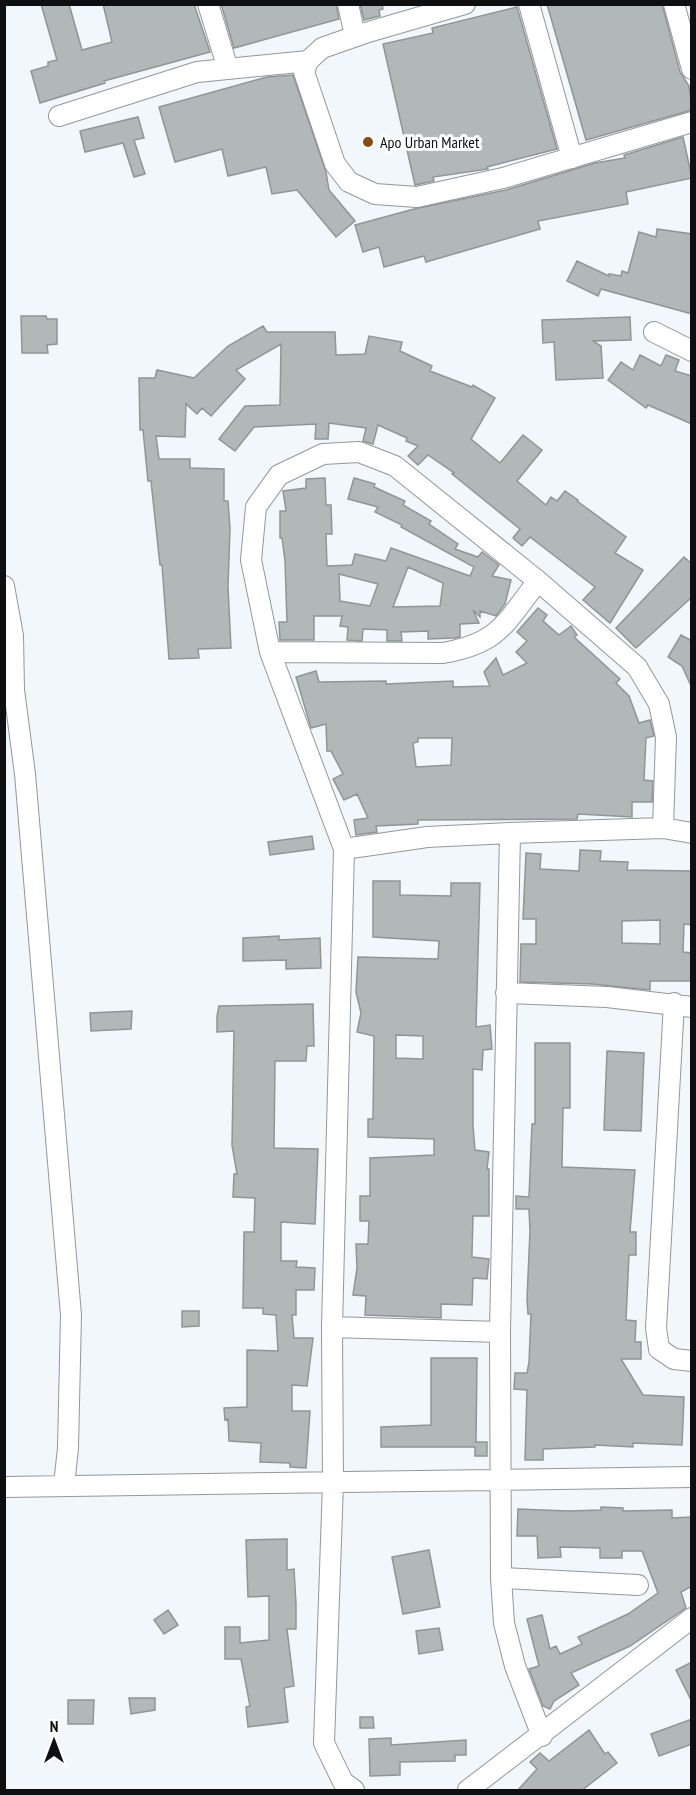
<svg xmlns="http://www.w3.org/2000/svg" width="696" height="1795" font-family="'PT Sans Narrow',sans-serif">
	<style>
		.building { fill: #b1b8b7; stroke: #8f9695; stroke-width: 1.5; fill-rule: evenodd }
		.lines { fill: none; stroke-linecap: round; stroke-linejoin: round }
		.minor-casing { stroke: #92989b; stroke-width: 22 }
		.minor { stroke: #fff; stroke-width: 20 }
		.poi-dot { fill: #8a4b11; stroke: #fff; stroke-width: 2 }
		.labels { text-anchor: middle; dominant-baseline: central; stroke-width: 6; stroke-linejoin: round; paint-order: stroke }
		.poi-label { font-size: 16px; fill: #0d0f10; stroke: #fff; text-anchor: start }
	</style>
	<rect width="100%" height="100%" fill="#f1f7fa"/>
	<path class="building" d="M 41,4 L 69,4 L 82,50 L 112,42 L 103,4 L 194,4 L 210,52 L 104,81 L 105,83 L 40,103 L 31,71 L 48,66 L 48,62 L 57,60 Z
		M 221,4 L 336,4 L 339,19 L 234,48 Z
		M 360,4 L 382,4 L 383,9 L 379,10 L 380,16 L 364,20 Z
		M 547,4 L 662,4 L 680,72 L 689,86 L 692,110 L 586,140 Z
		M 517,7 L 557,149 L 487,167 L 488,169 L 433,177 L 434,181 L 415,185 L 383,44 L 433,33 L 432,28 Z
		M 293,75 L 326,172 L 329,190 L 355,221 L 336,237 L 297,190 L 272,194 L 266,167 L 228,176 L 222,149 L 175,162 L 159,107 L 267,77 Z
		M 138,117 L 144,138 L 134,140 L 145,174 L 134,177 L 123,143 L 85,152 L 80,131 Z
		M 683,137 L 692,178 L 626,192 L 628,204 L 538,221 L 540,229 L 426,262 L 424,256 L 384,267 L 379,247 L 363,252 L 355,225 L 414,209 L 506,190 L 595,163 L 625,158 L 624,155 Z
		M 657,229 L 692,234 L 692,314 L 601,289 L 598,296 L 567,281 L 577,261 L 609,276 L 609,274 L 621,276 L 622,271 L 628,273 L 639,232 L 656,237 Z
		M 21,316 L 46,316 L 47,319 L 57,319 L 57,344 L 47,345 L 48,353 L 22,353 Z
		M 630,317 L 631,340 L 593,341 L 601,346 L 603,378 L 556,380 L 554,342 L 543,343 L 542,320 Z
		M 263,326 L 267,332 L 335,332 L 336,355 L 365,354 L 369,336 L 402,342 L 400,351 L 432,366 L 430,371 L 472,387 L 473,385 L 495,398 L 471,439 L 500,463 L 523,435 L 542,450 L 517,481 L 546,505 L 551,497 L 557,501 L 565,491 L 578,500 L 577,501 L 626,537 L 615,553 L 643,570 L 610,623 L 583,600 L 595,587 L 530,537 L 522,546 L 513,538 L 520,529 L 452,474 L 454,473 L 428,455 L 418,465 L 408,456 L 418,446 L 406,441 L 407,438 L 378,425 L 373,444 L 363,441 L 366,428 L 329,423 L 328,439 L 315,439 L 316,424 L 254,427 L 235,451 L 219,439 L 245,406 L 280,405 L 281,344 L 236,370 L 245,379 L 211,416 L 202,408 L 197,414 L 186,404 L 185,437 L 156,436 L 159,459 L 190,459 L 190,468 L 224,469 L 224,501 L 228,501 L 230,528 L 228,587 L 231,648 L 198,649 L 199,658 L 169,659 L 162,565 L 160,565 L 151,481 L 148,481 L 143,430 L 140,430 L 139,378 L 155,378 L 157,370 L 194,378 L 228,346 Z
		M 640,355 L 661,366 L 666,355 L 679,360 L 675,371 L 692,376 L 692,424 L 648,405 L 646,408 L 608,380 L 621,362 L 633,370 Z
		M 325,478 L 326,505 L 331,505 L 332,534 L 326,534 L 327,566 L 352,565 L 355,554 L 386,561 L 391,548 L 470,576 L 474,567 L 401,527 L 402,525 L 375,512 L 378,507 L 348,499 L 354,478 L 375,484 L 374,487 L 405,501 L 403,505 L 431,521 L 429,524 L 458,544 L 455,549 L 478,557 L 482,552 L 499,565 L 492,576 L 511,580 L 505,604 L 496,616 L 480,611 L 480,617 L 473,610 L 479,623 L 460,624 L 460,637 L 455,638 L 428,639 L 428,631 L 401,632 L 402,641 L 387,641 L 387,630 L 363,629 L 362,641 L 347,640 L 348,627 L 340,626 L 342,616 L 314,616 L 314,640 L 280,640 L 279,622 L 287,622 L 285,561 L 282,538 L 280,538 L 280,511 L 286,511 L 283,491 L 306,488 L 306,479 ZM 408,567 L 443,583 L 440,606 L 393,607 ZM 339,574 L 378,584 L 370,606 L 340,601 Z
		M 684,557 L 692,564 L 692,597 L 636,648 L 616,628 Z
		M 538,608 L 547,615 L 543,621 L 559,635 L 571,626 L 577,635 L 574,637 L 620,679 L 616,683 L 629,696 L 639,723 L 650,720 L 654,736 L 646,738 L 644,780 L 653,781 L 652,802 L 632,802 L 632,817 L 578,814 L 577,819 L 418,820 L 418,824 L 376,826 L 377,832 L 356,835 L 354,820 L 368,818 L 357,794 L 344,800 L 333,779 L 343,774 L 331,751 L 327,751 L 326,724 L 311,728 L 296,677 L 316,671 L 319,682 L 386,681 L 386,684 L 453,681 L 453,687 L 490,686 L 484,672 L 496,658 L 503,675 L 527,663 L 516,652 L 527,641 L 517,632 ZM 418,738 L 452,738 L 451,765 L 416,767 L 413,743 L 418,742 Z
		M 681,635 L 692,641 L 692,688 L 682,666 L 668,657 Z
		M 312,836 L 314,849 L 270,855 L 268,842 Z
		M 580,850 L 601,851 L 600,861 L 628,862 L 627,870 L 692,871 L 692,925 L 684,924 L 683,952 L 692,953 L 692,981 L 650,981 L 650,990 L 592,984 L 520,982 L 521,944 L 536,944 L 536,919 L 523,919 L 526,853 L 541,854 L 540,869 L 579,871 ZM 660,920 L 660,944 L 622,943 L 622,921 Z
		M 373,881 L 400,881 L 400,895 L 451,896 L 451,883 L 480,883 L 476,1027 L 490,1025 L 492,1049 L 483,1050 L 482,1070 L 473,1069 L 473,1126 L 475,1150 L 489,1152 L 487,1169 L 489,1169 L 489,1216 L 473,1216 L 472,1253 L 472,1257 L 489,1259 L 487,1279 L 473,1278 L 472,1305 L 441,1304 L 441,1318 L 365,1315 L 366,1296 L 353,1295 L 357,1268 L 356,1244 L 368,1244 L 369,1221 L 360,1221 L 360,1196 L 370,1196 L 370,1158 L 434,1155 L 434,1139 L 368,1137 L 368,1119 L 373,1119 L 374,1036 L 357,1032 L 361,1013 L 356,992 L 358,957 L 438,959 L 439,941 L 373,937 ZM 396,1035 L 423,1036 L 423,1059 L 396,1058 Z
		M 279,936 L 279,940 L 320,938 L 321,968 L 286,969 L 286,960 L 243,961 L 243,938 Z
		M 313,1004 L 314,1046 L 307,1046 L 306,1061 L 275,1061 L 274,1148 L 318,1149 L 315,1224 L 281,1222 L 281,1261 L 297,1261 L 296,1267 L 315,1268 L 314,1290 L 296,1290 L 296,1315 L 292,1315 L 294,1338 L 313,1338 L 307,1386 L 292,1385 L 292,1411 L 310,1411 L 306,1468 L 290,1467 L 290,1463 L 260,1462 L 261,1443 L 229,1441 L 228,1419 L 225,1420 L 224,1408 L 247,1407 L 247,1350 L 278,1351 L 276,1315 L 263,1314 L 263,1308 L 243,1308 L 244,1232 L 254,1232 L 255,1198 L 233,1197 L 234,1174 L 237,1174 L 232,1145 L 234,1031 L 217,1032 L 217,1016 L 219,1006 Z
		M 132,1011 L 131,1029 L 91,1031 L 90,1013 Z
		M 535,1043 L 570,1043 L 570,1108 L 563,1108 L 562,1167 L 635,1170 L 630,1232 L 636,1232 L 636,1255 L 629,1255 L 626,1320 L 636,1321 L 635,1342 L 641,1342 L 641,1359 L 621,1359 L 643,1395 L 684,1397 L 682,1445 L 633,1443 L 633,1447 L 595,1445 L 595,1447 L 543,1449 L 543,1460 L 525,1460 L 527,1390 L 514,1389 L 515,1373 L 527,1373 L 529,1362 L 531,1314 L 528,1314 L 527,1299 L 530,1231 L 529,1209 L 516,1209 L 516,1196 L 529,1197 L 532,1124 L 535,1124 Z
		M 607,1051 L 644,1053 L 641,1131 L 604,1130 Z
		M 182,1311 L 199,1311 L 199,1326 L 182,1327 Z
		M 431,1358 L 477,1358 L 476,1442 L 487,1442 L 487,1456 L 475,1456 L 475,1447 L 381,1447 L 381,1427 L 431,1425 Z
		M 601,1507 L 623,1508 L 623,1511 L 672,1510 L 672,1518 L 692,1517 L 692,1586 L 681,1592 L 686,1608 L 630,1646 L 571,1673 L 579,1685 L 554,1701 L 550,1709 L 543,1706 L 529,1669 L 539,1666 L 527,1619 L 542,1615 L 550,1649 L 556,1646 L 560,1654 L 582,1644 L 578,1637 L 628,1614 L 658,1593 L 642,1551 L 622,1551 L 622,1558 L 600,1558 L 600,1548 L 560,1547 L 561,1557 L 538,1558 L 537,1536 L 517,1536 L 518,1509 L 568,1511 L 601,1510 Z
		M 287,1539 L 287,1570 L 294,1569 L 296,1604 L 296,1629 L 287,1629 L 294,1686 L 284,1688 L 288,1722 L 248,1727 L 246,1707 L 250,1706 L 241,1659 L 225,1659 L 225,1627 L 240,1627 L 240,1643 L 269,1640 L 269,1596 L 248,1597 L 246,1540 Z
		M 429,1550 L 440,1607 L 403,1614 L 392,1557 Z
		M 168,1610 L 178,1625 L 164,1634 L 154,1620 Z
		M 439,1628 L 443,1650 L 419,1654 L 416,1631 Z
		M 692,1662 L 692,1702 L 676,1670 Z
		M 129,1698 L 155,1698 L 155,1710 L 131,1714 Z
		M 68,1700 L 94,1700 L 93,1724 L 68,1724 Z
		M 360,1717 L 373,1717 L 374,1728 L 360,1728 Z
		M 692,1719 L 692,1744 L 659,1756 L 651,1734 Z
		M 589,1730 L 605,1754 L 608,1752 L 617,1763 L 581,1791 L 517,1791 L 537,1769 L 530,1762 L 540,1753 L 549,1761 Z
		M 391,1738 L 391,1745 L 466,1740 L 466,1755 L 455,1755 L 455,1761 L 400,1762 L 400,1775 L 370,1776 L 369,1739 Z"/>
	<g class="lines">
		<defs>
			<path id="minor" d="M 208,4 L 228,69
				M 348,4 L 355,36
				M 465,4 L 365,33 L 322,48 L 308,61 L 304,72 L 335,164 L 349,182 L 375,194 L 417,197 L 503,178 L 692,122
				M 529,4 L 572,158
				M 674,4 L 692,69
				M 59,116 L 197,72 L 308,61
				M 654,332 L 692,351
				M 4,586 L 13,636 L 14,690 L 25,774 L 71,1315 L 68,1448 L 64,1485
				M 270,652 L 443,653 C 500,643 505,623 538,581
				M 510,833 L 500,1332 L 501,1578 L 504,1623 L 515,1666 L 542,1736
				M 344,849 L 427,837 L 510,833 L 663,828 L 692,833
				M 506,993 L 607,997 L 692,1007
				M 674,1003 L 656,1328 L 659,1349 L 674,1359 L 692,1361
				M 332,1327 L 500,1332
				M 4,1487 L 692,1477
				M 501,1578 L 638,1585
				M 354,1790 L 343,1782 L 324,1743 L 333,1483 L 332,1327 L 344,849 L 270,652 L 251,560 L 256,507 L 279,475 L 323,454 L 359,452 L 395,466 L 538,581 L 637,667 L 659,704 L 666,737 L 663,828
				M 468,1790 L 692,1618"/>
		</defs>
		<use href="#minor" class="minor-casing"/>
		<use href="#minor" class="minor"/>
	</g>
	<circle class="poi-dot" cx="368" cy="142" r="6"/>
	<g class="labels">
		<g class="poi-label">
			<text x="380" y="142">Apo Urban Market</text>
		</g>
	</g>
	<rect width="696" height="1795" fill="none" stroke="#0d0f10" stroke-width="12"/>
	<g transform="translate(54 1741)" stroke="#ffffff" stroke-width="4.5" paint-order="stroke">
	<path d="M0-4.5L10 22L0 15L-10 22Z" fill="#0d0f10"/>
	<text y="-9" font-size="16" font-weight="bold" text-anchor="middle" fill="#0d0f10">N</text>
	</g>
</svg>
